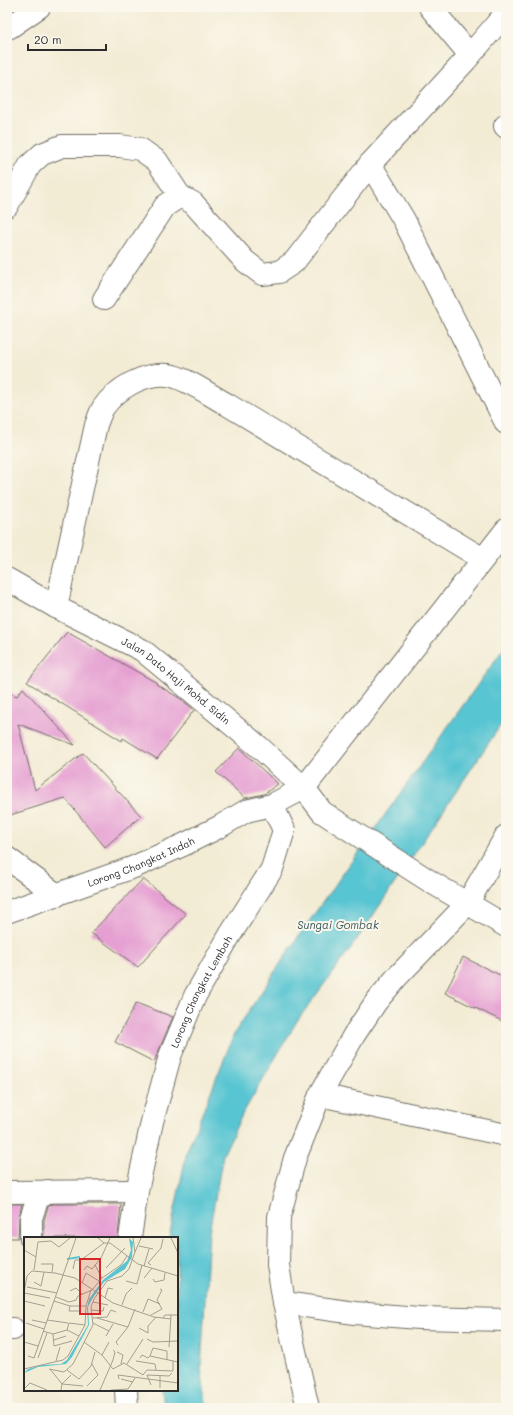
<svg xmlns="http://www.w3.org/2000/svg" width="513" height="1415" font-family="Mali,sans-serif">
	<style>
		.water { fill: #59c5d2; stroke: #42787e }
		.building { fill: #e59fd2 }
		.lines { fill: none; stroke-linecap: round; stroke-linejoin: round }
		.street-casing { stroke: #716f66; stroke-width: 24 }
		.street { stroke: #fff; stroke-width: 22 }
		.labels { text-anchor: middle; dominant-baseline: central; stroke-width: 4; stroke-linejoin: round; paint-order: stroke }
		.street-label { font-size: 10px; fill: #2b2b2b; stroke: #fbf7ec }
		.water-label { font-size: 11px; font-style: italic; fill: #39595d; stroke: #fbf7ec }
		.inset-river { fill: none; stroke: #59c5d2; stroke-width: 2 }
		.inset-road { fill: none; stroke: #a39f91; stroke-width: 1 }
		.view { fill: #d62828; fill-opacity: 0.15; stroke: #d62828; stroke-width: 2 }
		.inset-edge { fill: none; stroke: #2b2b2b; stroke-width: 2 }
	</style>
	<rect width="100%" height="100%" fill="#fbf7ec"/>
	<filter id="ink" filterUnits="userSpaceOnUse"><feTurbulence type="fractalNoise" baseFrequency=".025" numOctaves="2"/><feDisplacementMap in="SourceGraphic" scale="8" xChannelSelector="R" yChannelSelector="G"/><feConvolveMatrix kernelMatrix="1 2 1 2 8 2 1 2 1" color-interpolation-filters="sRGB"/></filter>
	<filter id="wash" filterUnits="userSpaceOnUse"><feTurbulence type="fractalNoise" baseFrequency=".012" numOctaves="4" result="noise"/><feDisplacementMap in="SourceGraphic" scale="16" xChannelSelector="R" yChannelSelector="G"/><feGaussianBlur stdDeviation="0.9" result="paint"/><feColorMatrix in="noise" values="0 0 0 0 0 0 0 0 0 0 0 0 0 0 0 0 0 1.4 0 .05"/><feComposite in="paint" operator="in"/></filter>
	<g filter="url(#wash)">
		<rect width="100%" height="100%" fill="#f3ecd5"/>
		<path class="water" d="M 506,645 L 506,717 L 358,938 L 297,1021 L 242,1115 L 223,1155 L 209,1232 L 201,1369 L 207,1408 L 164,1408 L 162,1390 L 177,1390 L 177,1238 L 169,1238 L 187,1151 L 235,1032 L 300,934 Z"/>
		<g id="blocks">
			<path class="building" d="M 67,632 L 157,683 L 156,684 L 181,699 L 194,710 L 157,759 L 123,738 L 122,741 L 27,682 Z
				M 23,688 L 75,745 L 18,724 L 35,790 L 83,753 L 141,816 L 105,847 L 65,798 L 7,816 L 7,692 L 17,696 Z
				M 239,748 L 278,784 L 264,794 L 245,798 L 216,772 Z
				M 143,879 L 186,914 L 138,967 L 91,933 Z
				M 463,957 L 506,978 L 506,1023 L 445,993 Z
				M 136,1003 L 173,1017 L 154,1062 L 115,1042 Z
				M 7,1204 L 22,1204 L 19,1218 L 18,1238 L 7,1238 Z
				M 51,1204 L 121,1204 L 118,1238 L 44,1238 L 44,1220 L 48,1207 Z"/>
		</g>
	</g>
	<g filter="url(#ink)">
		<use href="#blocks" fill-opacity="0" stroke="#716f66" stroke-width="1"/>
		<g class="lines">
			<defs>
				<g id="street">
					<path d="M 430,7 L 470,55"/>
					<path d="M 7,28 L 10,27 L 39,7"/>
					<path d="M 505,126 L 506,127"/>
					<path d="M 370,164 L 404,220 L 506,423"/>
					<path d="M 7,206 L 30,165 L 42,154 L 62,146 L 120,146 L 140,149 L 157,161 L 180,196"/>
					<path d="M 104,299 L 165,206 L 180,196 L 193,203 L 245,261 L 262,274 L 279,272 L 294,262 L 370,164 L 466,60 L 506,13"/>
					<path id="s1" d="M 7,579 L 56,607 L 142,650 L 259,747 L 304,788 L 322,812 L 431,882 L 506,926"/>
					<path d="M 56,607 L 96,425 C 98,420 100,413 103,408 C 116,389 144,372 168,375 C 185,377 213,397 228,405 L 483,559"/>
					<path d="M 7,858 L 57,895"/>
					<path id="s2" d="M 7,912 L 134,867 L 183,845 L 219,827 L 246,811 L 272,805 L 304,788 L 506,530"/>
					<path d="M 320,1095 L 506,1135"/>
					<path d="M 7,1192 L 137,1191"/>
					<path d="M 31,1238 L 31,1218 L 37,1200 L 47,1191"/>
					<path id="s3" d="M 130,1238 L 137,1191 L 152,1122 L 170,1056 L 195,996 L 230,935 L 272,869 L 284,830 L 272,805"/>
					<path d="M 284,1303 L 355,1313 L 419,1318 L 506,1320"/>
					<path d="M 7,1329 L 13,1329"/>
					<path d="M 126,1390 L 127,1408"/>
					<path d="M 308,1408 L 284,1303 L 278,1265 L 279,1217 L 295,1158 L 320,1095 L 354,1035 L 376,1002 L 396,978 L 467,904 L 506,836"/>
				</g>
			</defs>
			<use href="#street" class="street-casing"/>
			<use href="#street" class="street"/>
		</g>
	</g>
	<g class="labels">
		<g class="street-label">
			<text stroke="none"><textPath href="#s1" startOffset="198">Jalan Dato Haji Mohd. Sidin</textPath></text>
			<text stroke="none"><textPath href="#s2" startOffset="143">Lorong Changkat Indah</textPath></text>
			<text stroke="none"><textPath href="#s3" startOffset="258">Lorong Changkat Lembah</textPath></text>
		</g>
		<g class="water-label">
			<text x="338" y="924">Sungai Gombak</text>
		</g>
	</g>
	<g transform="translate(24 1237)">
		<rect width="154" height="154" fill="#f3ecd5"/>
		<path d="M 105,1 L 109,5 L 108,20 L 101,32 L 80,45 L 68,62 L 64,70 L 65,88 L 48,120 L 42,127 L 14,130 L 0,136 L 4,132 L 18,128 L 37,127 L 43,123 L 64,88 L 63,71 L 65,62 L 79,43 L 103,24 L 107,13 Z" fill="#59c5d2"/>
		<path class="inset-river" d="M 43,22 L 56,20"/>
		<path class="inset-road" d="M 74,1 L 80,6 L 86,6 L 114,27 L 154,39M 147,1 L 154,16M 115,9 L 129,12M 0,13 L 12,20M 111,15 L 117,1M 17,27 L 29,27 L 28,35M 71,28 L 78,41M 127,28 L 124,26 L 137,11 L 139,2M 120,29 L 125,12M 82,31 L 101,11M 49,32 L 51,23 L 57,23 L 80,6M 10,33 L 14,5 L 27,4 L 35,10 L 46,1M 60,33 L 63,29 L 68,32 L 77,21 L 86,1M 120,41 L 128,31M 129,42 L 131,45 L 140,43 L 141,36M 102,44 L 113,47 L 118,28M 10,45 L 17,49 L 20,35M 58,46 L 62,36 L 75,44M 3,50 L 33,56M 46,54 L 52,51 L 58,57M 0,56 L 3,39 L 8,34 L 31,36 L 51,41 L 89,66 L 130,80 L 147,82M 0,56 L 26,61M 32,60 L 45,65 L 52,63 L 54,59 L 68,53 L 78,41 L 97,28 L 103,19M 81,61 L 84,51 L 89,52M 0,64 L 21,69M 30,64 L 46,69 L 62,69M 69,65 L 84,68M 98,68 L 102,57 L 108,51M 46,69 L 45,74 L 57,74M 67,73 L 79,74 L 80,70M 119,75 L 124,62 L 136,67M 127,78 L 138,72 L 133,63 L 138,53 L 136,52M 69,81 L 83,80 L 87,73 L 92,75M 73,81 L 104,90M 139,81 L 141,78 L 154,78M 8,83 L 22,86M 23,83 L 44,86M 2,86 L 20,92M 69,86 L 85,94M 115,91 L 124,96 L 124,89 L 132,80M 43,93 L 45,86 L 61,88M 43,93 L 55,99M 19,94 L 29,97 L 43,93M 29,97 L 30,109 L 48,104M 82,99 L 89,87M 123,102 L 129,105 L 154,104M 30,103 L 42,99M 0,105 L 14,109M 60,105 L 78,118 L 89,132 L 100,126 L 119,138 L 123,133 L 149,134 L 149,124M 94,108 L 92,105 L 104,90 L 111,72M 145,110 L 147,78M 93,115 L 99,118 L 97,127M 78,118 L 85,105M 4,119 L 10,121 L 52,1M 14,121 L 23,96M 116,121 L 118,118 L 124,121 L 126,119M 143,123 L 143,114 L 129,111 L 126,119 L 154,125M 32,124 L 36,110M 112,124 L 131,127 L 132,133M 103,127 L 119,102M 0,132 L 39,123 L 44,119 L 61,88 L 62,69 L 67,53M 25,132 L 40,135 L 49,127 L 69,88 L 67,70 L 70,62 L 83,44 L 98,39 L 105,32 L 111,15 L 109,1M 26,132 L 38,147 L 37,153M 43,133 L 55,142 L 67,129 L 71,115M 136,138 L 136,151M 95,142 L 94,138 L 154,146M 97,142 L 109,145M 38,147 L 59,149M 38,147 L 47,138M 127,148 L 123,138 L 145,139 L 148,136M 63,149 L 74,138 L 68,127M 0,152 L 6,146 L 23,153M 76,153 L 89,123 L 91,115 L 89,113M 87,153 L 104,152 L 111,141"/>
		<path class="view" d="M 56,22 L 76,22 L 76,77 L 56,77 Z"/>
		<rect width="154" height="154" class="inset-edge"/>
	</g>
	<rect width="513" height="1415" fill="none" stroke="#fbf7ec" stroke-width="24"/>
	<path d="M28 44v6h78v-6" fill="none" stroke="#2b2b2b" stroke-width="2"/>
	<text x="34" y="44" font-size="12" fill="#2b2b2b" stroke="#fbf7ec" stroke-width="3" paint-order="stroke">20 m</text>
</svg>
